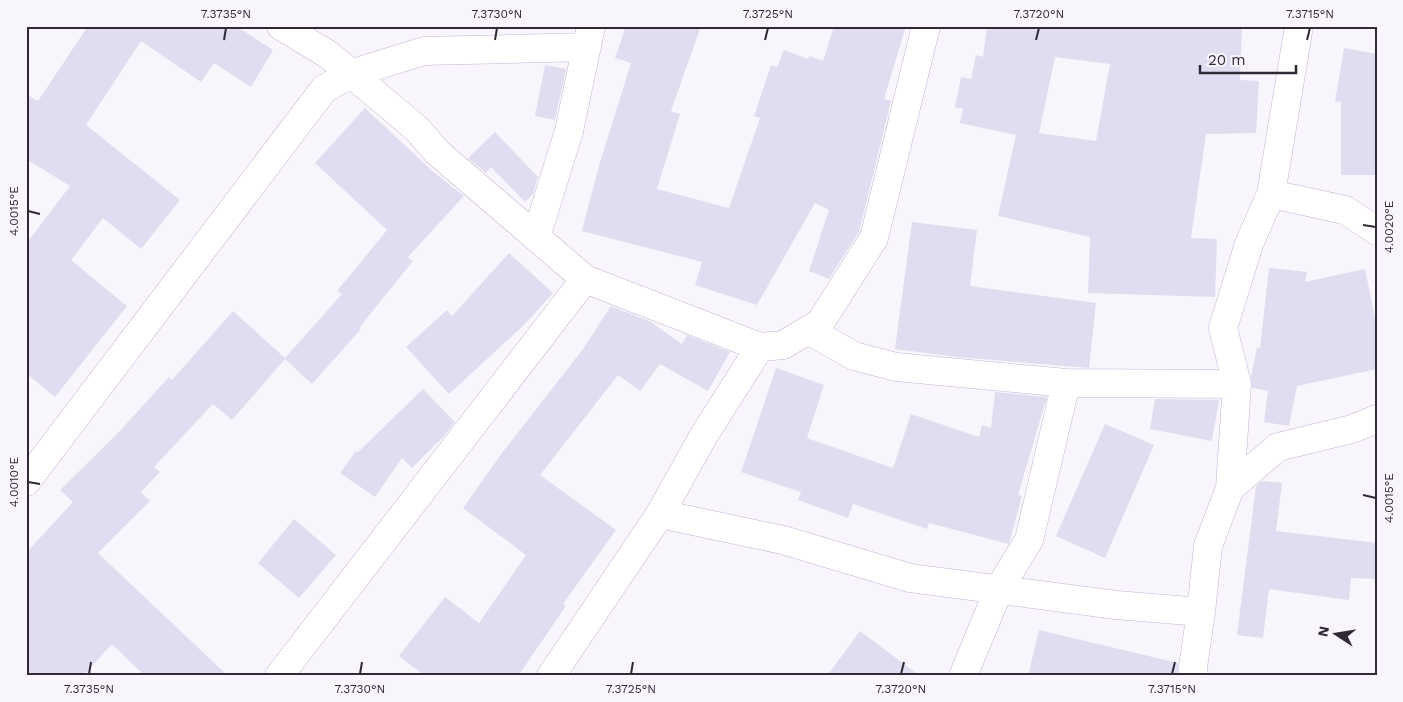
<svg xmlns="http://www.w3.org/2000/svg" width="1403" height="702" font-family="'Work Sans',sans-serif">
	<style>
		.building { fill: #e0ddf0; fill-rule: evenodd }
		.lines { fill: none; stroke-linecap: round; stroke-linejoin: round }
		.street-casing { stroke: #c7b2d2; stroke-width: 29 }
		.street { stroke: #fff; stroke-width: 28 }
		.ticks { fill: none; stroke: #322936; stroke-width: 2 }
		.neatline { fill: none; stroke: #322936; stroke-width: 2 }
		.ticks-label { font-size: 12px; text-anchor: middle; fill: #322936 }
	</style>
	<rect width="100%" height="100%" fill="#f9f5fc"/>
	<path class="building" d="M 88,26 L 236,26 L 273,50 L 251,87 L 214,63 L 201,82 L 141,41 L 86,125 L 180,200 L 141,249 L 103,218 L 71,260 L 127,306 L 55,397 L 26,373 L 26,244 L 70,186 L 26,159 L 26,94 L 38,101 Z
		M 626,26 L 701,26 L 671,111 L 680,114 L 657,189 L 729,208 L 760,118 L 754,116 L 771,65 L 777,67 L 784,50 L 808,59 L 810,56 L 823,61 L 834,26 L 906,26 L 884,99 L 891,101 L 859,232 L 829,279 L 809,271 L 829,210 L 815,203 L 757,305 L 695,285 L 702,262 L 582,231 L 598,169 L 631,63 L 615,58 Z
		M 987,26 L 1242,26 L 1240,80 L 1259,81 L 1256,133 L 1206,134 L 1191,238 L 1217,239 L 1215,297 L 1088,293 L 1090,237 L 998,216 L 1016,135 L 960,123 L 963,109 L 955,107 L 961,77 L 971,79 L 976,55 L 983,57 ZM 1055,57 L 1110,64 L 1096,141 L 1039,133 Z
		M 1344,48 L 1377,54 L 1377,175 L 1341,175 L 1341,102 L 1335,101 Z
		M 545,65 L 566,69 L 555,120 L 535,116 Z
		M 365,108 L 430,169 L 464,196 L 408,257 L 413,261 L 359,328 L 361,329 L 312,384 L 285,359 L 232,420 L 213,404 L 154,467 L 160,472 L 141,492 L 150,501 L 98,553 L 228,676 L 145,676 L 112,644 L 83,676 L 26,676 L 26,553 L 73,502 L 60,490 L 118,433 L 169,377 L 172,380 L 233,311 L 285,358 L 342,294 L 337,291 L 387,230 L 315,163 Z
		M 495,132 L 538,177 L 533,194 L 525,202 L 491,167 L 486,173 L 468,158 Z
		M 912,222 L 977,230 L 970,286 L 1096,303 L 1089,368 L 957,357 L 895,349 Z
		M 509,253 L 553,293 L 525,324 L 449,394 L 406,347 L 447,310 L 452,316 Z
		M 1269,268 L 1307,272 L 1305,282 L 1365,269 L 1377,328 L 1377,369 L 1297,386 L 1289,426 L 1264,422 L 1268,391 L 1252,388 L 1251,377 L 1257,347 L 1260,348 Z
		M 611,306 L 649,321 L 682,344 L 687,335 L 730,352 L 708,391 L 660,364 L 640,391 L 618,375 L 540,475 L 616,530 L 563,604 L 566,606 L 518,676 L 425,676 L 399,656 L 445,597 L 479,623 L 526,555 L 463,508 L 502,453 L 583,349 Z
		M 776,368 L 824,385 L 807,438 L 893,468 L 911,414 L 979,437 L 982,425 L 991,428 L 995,392 L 1047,397 L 1018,495 L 1022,496 L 1009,544 L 929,523 L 927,529 L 853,504 L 848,518 L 798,500 L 801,492 L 741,472 Z
		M 423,389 L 455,422 L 444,436 L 412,468 L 402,458 L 375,497 L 340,473 L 356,451 L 358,452 Z
		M 1155,399 L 1219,400 L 1212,441 L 1150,429 Z
		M 1105,424 L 1154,445 L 1105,558 L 1056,536 Z
		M 1262,481 L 1282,483 L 1276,531 L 1377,543 L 1377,579 L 1351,578 L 1349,600 L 1269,589 L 1263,638 L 1237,635 L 1256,486 Z
		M 294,519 L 336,555 L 299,598 L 258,563 Z
		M 1039,630 L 1178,663 L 1178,676 L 1028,676 Z
		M 860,631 L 920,676 L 827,676 Z"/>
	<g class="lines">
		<defs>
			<path id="street" d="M 281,26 L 329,55 L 417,129 L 437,152 L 585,279 L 760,347
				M 1271,194 L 1345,210 L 1377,231
				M 536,237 L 569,131 L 591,26
				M 808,330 L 854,356 L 896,367 L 1066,383
				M 26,482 L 324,89 L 350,74 L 424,51 L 587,47
				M 1230,488 L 1237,384 L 1223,328 L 1249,244 L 1271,194 L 1299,26
				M 660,514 L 783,540 L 910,578 L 1116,605 L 1201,612 L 1208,546 L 1230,488 L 1278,447 L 1352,429 L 1377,419
				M 279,676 L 585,279
				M 551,676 L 660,514 L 704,435 L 760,347 L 783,345 L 820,323 L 874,238 L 926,26
				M 963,676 L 999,589 L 1029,540 L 1066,383 L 1237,384
				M 1194,676 L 1193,667 L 1201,612"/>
		</defs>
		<use href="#street" class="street-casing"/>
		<use href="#street" class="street"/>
	</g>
	<path class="ticks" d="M 224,40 L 226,28M 495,40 L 497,28M 765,40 L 768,28M 1036,40 L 1039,28M 1307,40 L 1310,28M 28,211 L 40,214M 1363,225 L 1376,227M 28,482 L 40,484M 1363,495 L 1376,498M 89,674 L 91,662M 360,674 L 362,662M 631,674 L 633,662M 901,674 L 904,662M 1172,674 L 1175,662"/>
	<rect width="1403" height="702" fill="none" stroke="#f9f5fc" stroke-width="55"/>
	<g transform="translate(1336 634) rotate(282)" stroke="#f9f5fc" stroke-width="4" paint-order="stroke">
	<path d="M0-4L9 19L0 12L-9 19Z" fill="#322936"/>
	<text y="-8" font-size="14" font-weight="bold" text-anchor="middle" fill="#322936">N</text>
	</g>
	<path d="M1200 65v8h96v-8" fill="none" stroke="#322936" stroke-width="2.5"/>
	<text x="1208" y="65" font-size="15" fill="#322936" stroke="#f9f5fc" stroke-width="4" paint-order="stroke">20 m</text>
	<rect x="28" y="28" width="1348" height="646" class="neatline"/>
	<g class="ticks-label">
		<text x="226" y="18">7.3735°N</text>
		<text x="497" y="18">7.3730°N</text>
		<text x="768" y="18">7.3725°N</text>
		<text x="1039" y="18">7.3720°N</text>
		<text x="1310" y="18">7.3715°N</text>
		<text transform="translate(14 211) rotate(-90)" y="4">4.0015°E</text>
		<text transform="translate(1389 227) rotate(-90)" y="4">4.0020°E</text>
		<text transform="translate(14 482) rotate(-90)" y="4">4.0010°E</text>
		<text transform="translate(1389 498) rotate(-90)" y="4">4.0015°E</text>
		<text x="89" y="693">7.3735°N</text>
		<text x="360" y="693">7.3730°N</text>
		<text x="631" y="693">7.3725°N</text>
		<text x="901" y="693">7.3720°N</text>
		<text x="1172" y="693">7.3715°N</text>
	</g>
</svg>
